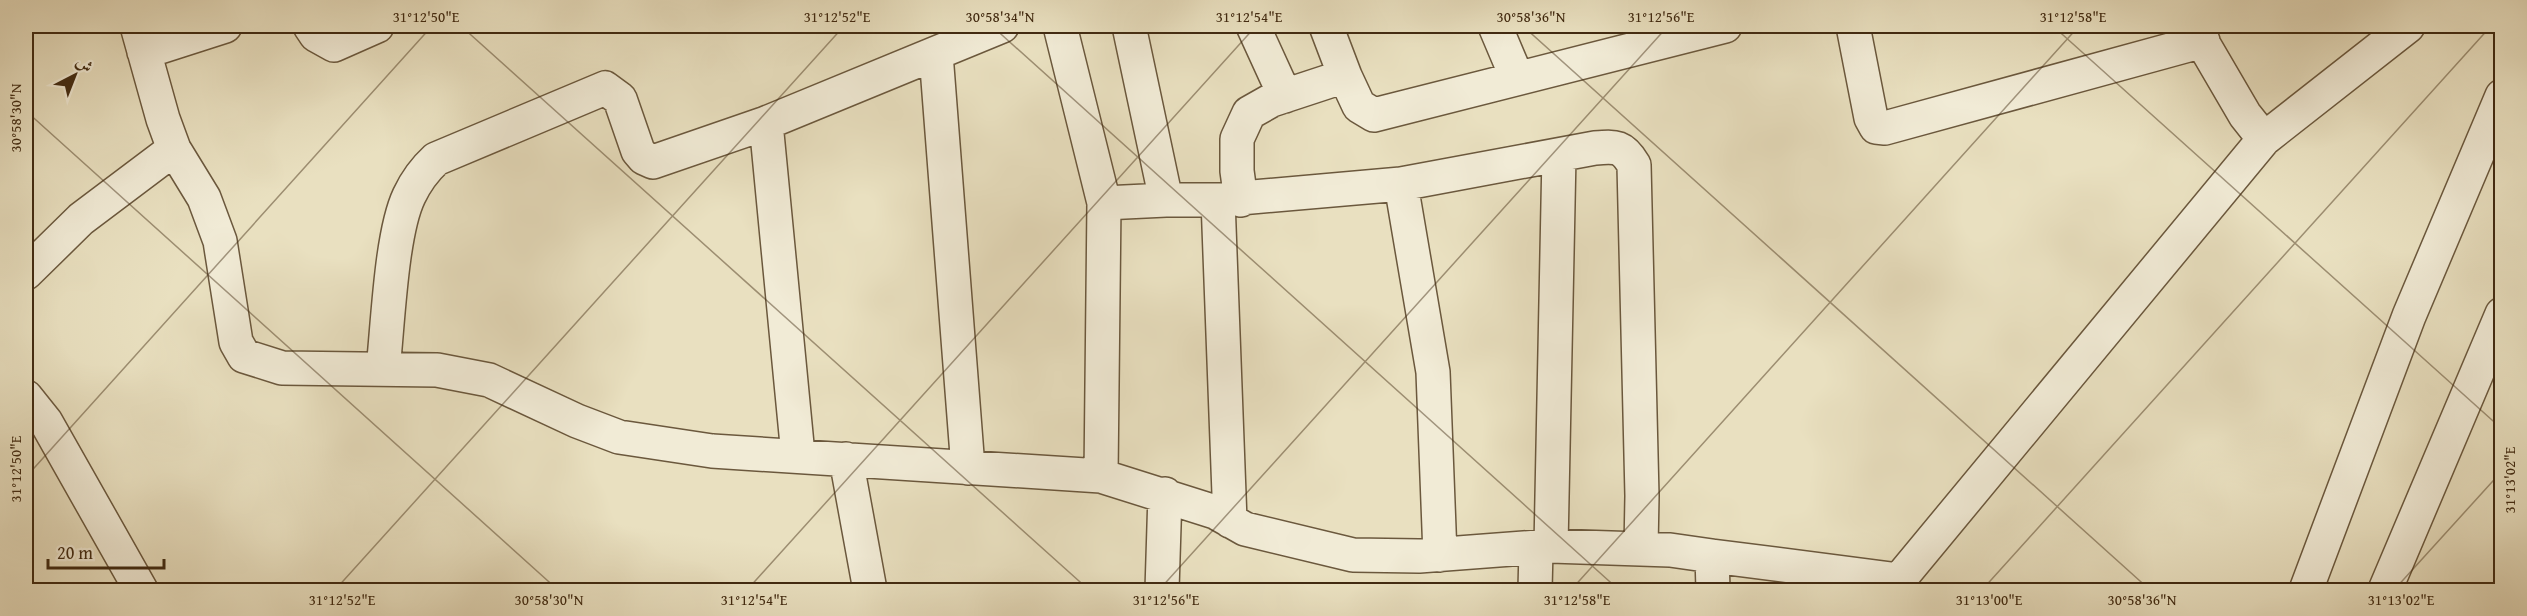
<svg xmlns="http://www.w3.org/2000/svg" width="2527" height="616" font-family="'Gentium Book Plus',Amiri,serif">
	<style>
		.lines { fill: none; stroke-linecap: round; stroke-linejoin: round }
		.minor-casing { stroke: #6b583d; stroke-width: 36 }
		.minor { stroke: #f1ebd6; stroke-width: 33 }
		.ticks { fill: none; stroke: #412a11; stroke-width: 1.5; stroke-opacity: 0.45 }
		.neatline { fill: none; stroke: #412a11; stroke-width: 2 }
		.ticks-label { font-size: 15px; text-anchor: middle; fill: #412a11 }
	</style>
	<rect width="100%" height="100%" fill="#e9e0c0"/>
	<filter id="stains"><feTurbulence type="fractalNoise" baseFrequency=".00333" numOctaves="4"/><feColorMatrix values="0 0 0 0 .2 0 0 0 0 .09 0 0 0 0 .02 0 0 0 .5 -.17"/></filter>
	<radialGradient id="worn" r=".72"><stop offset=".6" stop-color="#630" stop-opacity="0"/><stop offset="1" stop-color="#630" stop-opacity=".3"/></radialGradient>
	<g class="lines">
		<defs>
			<path id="minor" d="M 310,26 L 316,35 L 334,45 L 377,26
				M 1060,26 L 1104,203 L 1166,200
				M 1129,26 L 1166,200 L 1218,200 L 1230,521
				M 1253,26 L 1285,96
				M 1495,26 L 1517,78
				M 1853,26 L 1871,118 L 1876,127 L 1885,128 L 2203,41
				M 144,52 L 225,26
				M 936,54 L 968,468
				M 1345,76 L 1359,106 L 1374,115 L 1725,26
				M 2264,139 L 2408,26
				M 174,149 L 204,198 L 220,241 L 236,342 L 244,356 L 282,368 L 437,370 L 489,380 L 577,421 L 619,437 L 712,451 L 1101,476 L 1215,512 L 1245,529 L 1353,555 L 1419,556 L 1551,546 L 1670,550 L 1712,556 L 1713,590
				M 1401,184 L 1433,372 L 1440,555
				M 1218,200 L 1401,184 L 1595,148 C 1616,146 1623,146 1634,165 L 1642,496 L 1641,548
				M 1241,200 L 1237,171 L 1237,139 L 1249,113 L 1272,100 L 1345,76 L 1326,26
				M 26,273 L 81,219 L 174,149 L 163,119 L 137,26
				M 383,369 C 388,324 391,234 409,196 C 416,181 424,170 436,159 L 605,88 L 620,99 L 638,151 L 644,158 L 653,162 L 766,123
				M 26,397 L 46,422 L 141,590
				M 798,455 L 766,123 L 1002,26
				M 846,459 L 870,590
				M 1101,476 L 1104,203
				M 1551,546 L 1559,155
				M 1712,556 L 1899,580
				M 1162,590 L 1165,494
				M 1535,590 L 1536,549
				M 1904,590 L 1899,580 L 2264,139 L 2245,115 L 2193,26
				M 2306,590 L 2409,316 L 2502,96
				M 2385,590 L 2502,314"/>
		</defs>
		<use href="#minor" class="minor-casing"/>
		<use href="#minor" class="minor"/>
	</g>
	<path class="ticks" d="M 461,26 L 1089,590M 992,26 L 1619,590M 1523,26 L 2150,590M 2053,26 L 2502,429M 26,111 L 558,590M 26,477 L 432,26M 26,589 L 27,590M 335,590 L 844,26M 747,590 L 1256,26M 1159,590 L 1668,26M 1571,590 L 2079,26M 1982,590 L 2491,26M 2394,590 L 2502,471"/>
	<rect width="2527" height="616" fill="none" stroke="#e9e0c0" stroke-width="66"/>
	<g transform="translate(75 75) rotate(42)" stroke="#f1ebd6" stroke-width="4.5" paint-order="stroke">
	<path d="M0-4.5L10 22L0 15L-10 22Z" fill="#412a11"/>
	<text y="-9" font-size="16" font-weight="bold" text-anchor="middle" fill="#412a11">ش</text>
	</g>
	<path d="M48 559v9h116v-9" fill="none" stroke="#412a11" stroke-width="3"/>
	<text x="57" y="559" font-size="18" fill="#412a11" stroke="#f1ebd6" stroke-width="4.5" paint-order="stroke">20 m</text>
	<rect x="33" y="33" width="2461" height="550" class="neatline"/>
	<g class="ticks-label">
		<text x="426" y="22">31°12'50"E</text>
		<text x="837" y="22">31°12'52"E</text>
		<text x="1000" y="22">30°58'34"N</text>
		<text x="1249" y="22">31°12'54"E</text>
		<text x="1531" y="22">30°58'36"N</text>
		<text x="1661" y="22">31°12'56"E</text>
		<text x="2073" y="22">31°12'58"E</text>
		<text transform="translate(16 118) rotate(-90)" y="5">30°58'30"N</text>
		<text transform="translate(16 469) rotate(-90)" y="5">31°12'50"E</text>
		<text transform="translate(2510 480) rotate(-90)" y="5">31°13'02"E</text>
		<text x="342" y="605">31°12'52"E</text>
		<text x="549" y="605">30°58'30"N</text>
		<text x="754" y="605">31°12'54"E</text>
		<text x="1166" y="605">31°12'56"E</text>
		<text x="1577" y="605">31°12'58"E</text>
		<text x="1989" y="605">31°13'00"E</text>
		<text x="2142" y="605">30°58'36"N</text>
		<text x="2401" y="605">31°13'02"E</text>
	</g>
	<rect width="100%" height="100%" filter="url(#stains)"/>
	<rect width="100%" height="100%" fill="url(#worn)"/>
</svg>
